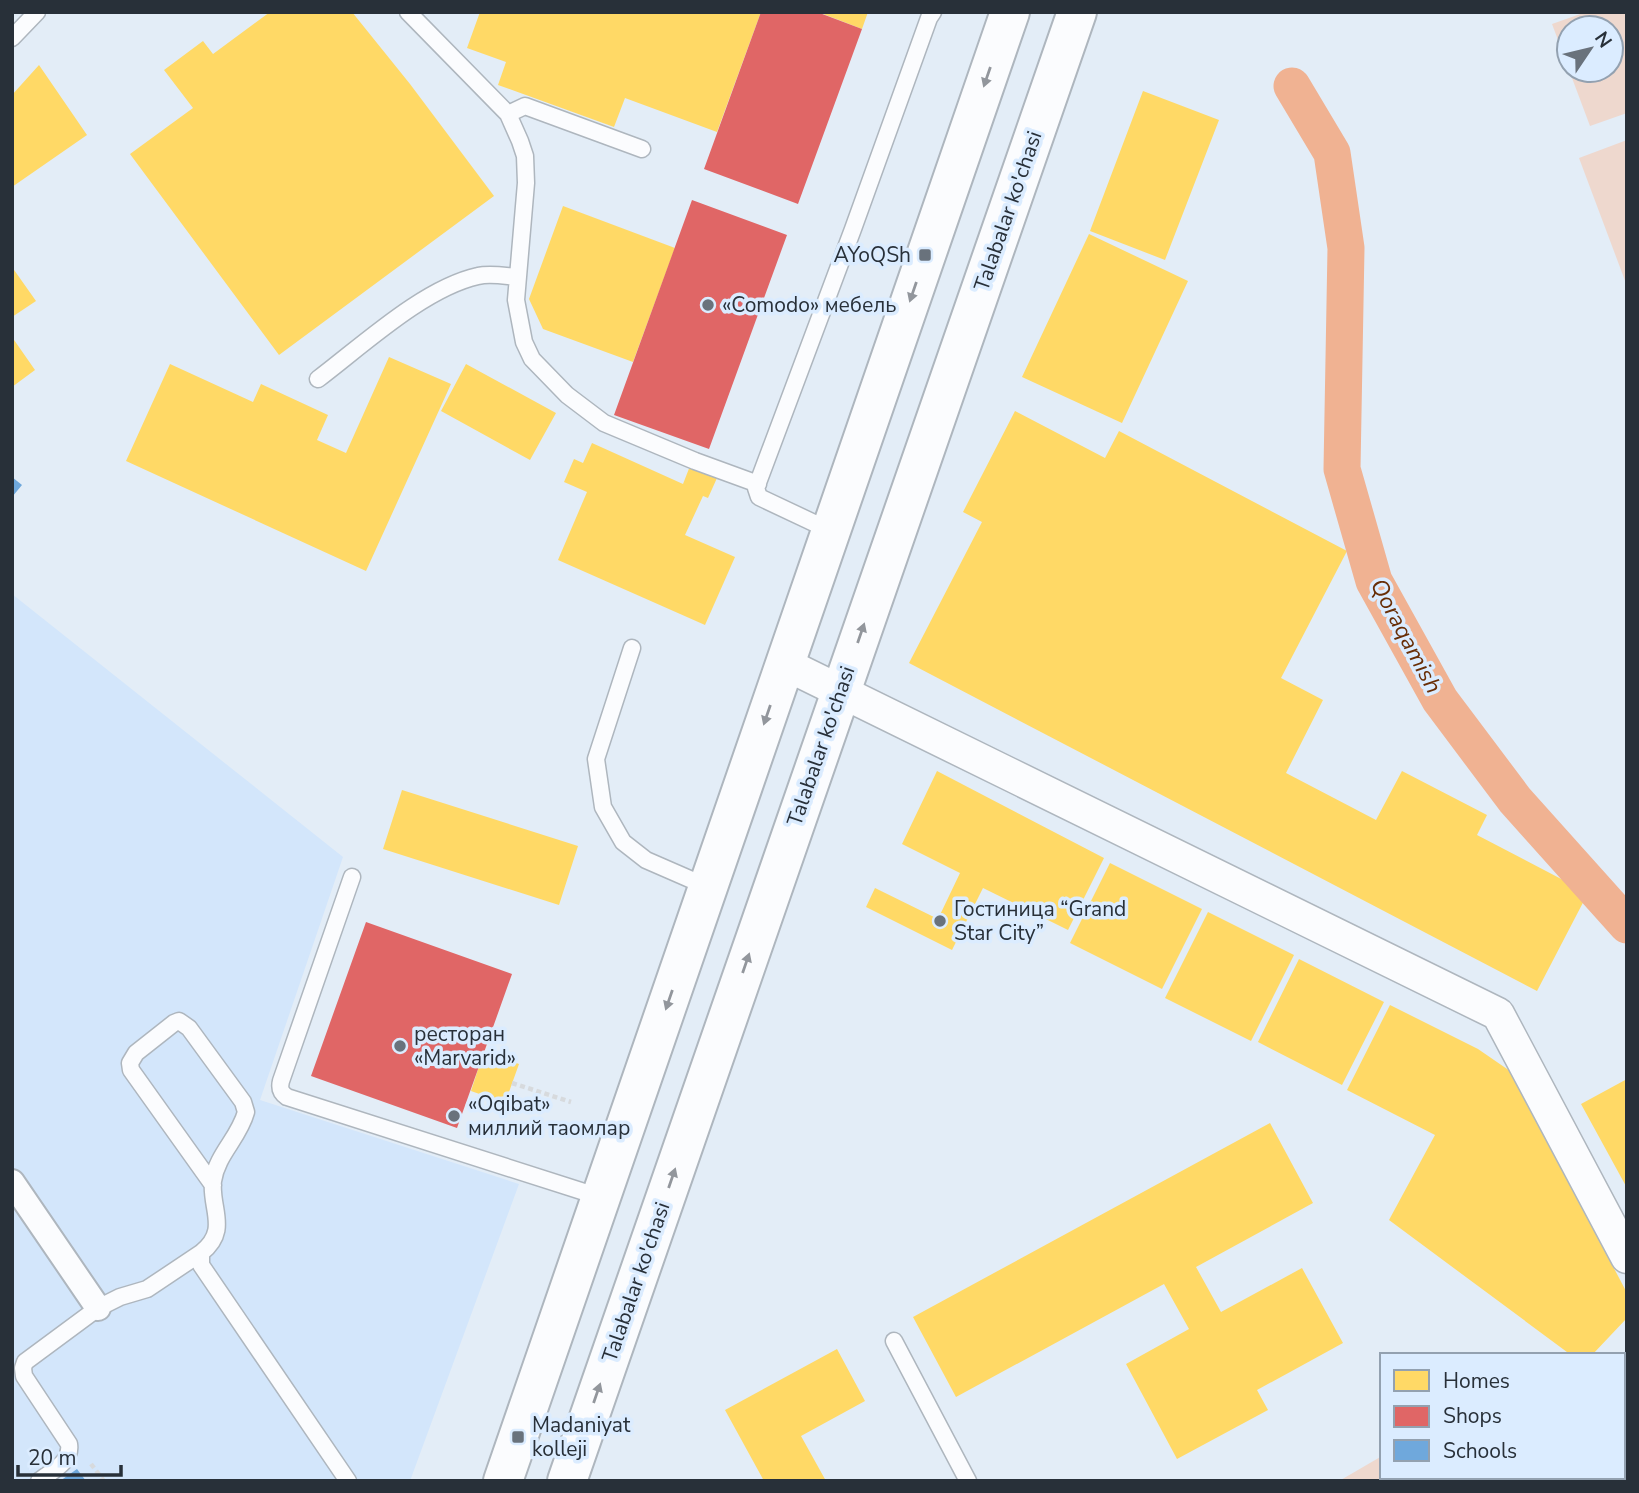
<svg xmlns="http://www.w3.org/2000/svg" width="1639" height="1493" font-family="'Nunito Sans',sans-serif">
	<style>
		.built { fill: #d3e6fb }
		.green { fill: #eed8ce }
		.homes { fill: #ffd966 }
		.shops { fill: #e06666 }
		.schools { fill: #6fa8dc }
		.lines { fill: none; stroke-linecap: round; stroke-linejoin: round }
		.canal { stroke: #f0b292; stroke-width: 37 }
		.service-casing { stroke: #aeb6be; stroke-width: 19 }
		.pedestrian-casing { stroke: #aeb6be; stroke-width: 28 }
		.minor-casing { stroke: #aeb6be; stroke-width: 35 }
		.secondary-casing { stroke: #aeb6be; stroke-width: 42 }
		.path { stroke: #d7dadd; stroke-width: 4.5; stroke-dasharray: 5 3.5; stroke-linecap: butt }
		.service { stroke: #fbfcfe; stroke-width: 16 }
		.pedestrian { stroke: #fbfcfe; stroke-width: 24 }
		.minor { stroke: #fbfcfe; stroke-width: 32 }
		.secondary { stroke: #fbfcfe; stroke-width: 38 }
		.oneway { fill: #92969c }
		.poi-dot { fill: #69727c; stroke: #dbecff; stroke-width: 2.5 }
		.labels { text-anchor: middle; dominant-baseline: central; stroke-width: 7; stroke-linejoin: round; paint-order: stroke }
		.street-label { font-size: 21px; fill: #283039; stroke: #dbecff }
		.poi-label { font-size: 21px; fill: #283039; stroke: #dbecff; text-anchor: start }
		.water-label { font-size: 23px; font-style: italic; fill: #682e07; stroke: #dbecff }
	</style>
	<rect width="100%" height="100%" fill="#e3edf7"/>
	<path class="built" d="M 12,594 L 343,857 L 260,1100 L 519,1184 L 410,1481 L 12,1481 Z"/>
	<path class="green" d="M 1586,12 L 1627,12 L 1627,113 L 1590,126 L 1569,70 L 1611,70 L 1611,28 L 1569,28 L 1569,69 L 1552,24 Z
		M 1627,140 L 1627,286 L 1579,158 Z
		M 1382,1456 L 1382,1477 L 1474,1477 L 1476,1481 L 1339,1481 Z"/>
	<path class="homes" d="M 270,12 L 352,12 L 410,84 L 494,196 L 279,355 L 130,154 L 193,108 L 164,70 L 203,41 L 213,54 Z
		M 480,12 L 761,12 L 717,132 L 625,98 L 614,127 L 498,85 L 506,62 L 467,48 Z
		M 818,12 L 868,12 L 862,29 Z
		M 39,65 L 87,135 L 12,187 L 12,95 Z
		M 1143,91 L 1219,120 L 1165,260 L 1090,231 Z
		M 563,206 L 675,248 L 633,362 L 543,329 L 529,299 Z
		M 1089,234 L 1188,281 L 1122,423 L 1022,377 Z
		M 12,267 L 36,301 L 12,317 Z
		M 12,337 L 35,370 L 12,387 Z
		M 389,357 L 451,384 L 366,571 L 126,461 L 170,364 L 253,402 L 261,384 L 328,415 L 317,440 L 346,453 Z
		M 466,364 L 556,413 L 530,460 L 441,411 Z
		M 1015,411 L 1105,458 L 1119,431 L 1347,551 L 1281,678 L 1323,700 L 1286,773 L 1376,820 L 1402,771 L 1487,815 L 1477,835 L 1588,893 L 1537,991 L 909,663 L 982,522 L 963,512 Z
		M 592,443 L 683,484 L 690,466 L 717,478 L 708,498 L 703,496 L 685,535 L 735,557 L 705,625 L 558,560 L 587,492 L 564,482 L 574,459 L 583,463 Z
		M 937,771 L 1104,858 L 1068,930 L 983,888 L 952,950 L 866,907 L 875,888 L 938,919 L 960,873 L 902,844 Z
		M 402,790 L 578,846 L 559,905 L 383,849 Z
		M 1110,863 L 1202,909 L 1162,989 L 1070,943 Z
		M 1208,912 L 1294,955 L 1251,1041 L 1165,998 Z
		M 1299,959 L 1384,1002 L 1342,1085 L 1258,1042 Z
		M 1390,1005 L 1478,1049 L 1510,1071 L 1627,1293 L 1627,1318 L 1592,1355 L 1571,1355 L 1389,1220 L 1435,1135 L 1347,1090 Z
		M 484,1051 L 519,1064 L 505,1103 L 471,1091 Z
		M 1627,1079 L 1627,1188 L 1581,1104 Z
		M 1270,1123 L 1313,1203 L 1196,1267 L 1221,1312 L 1302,1268 L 1343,1343 L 1257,1390 L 1268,1410 L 1177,1459 L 1126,1364 L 1189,1329 L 1164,1284 L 956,1397 L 913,1317 Z
		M 837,1349 L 865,1401 L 801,1436 L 826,1481 L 764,1481 L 725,1410 Z"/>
	<path class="shops" d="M 761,12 L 817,12 L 862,29 L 798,204 L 704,169 Z
		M 692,200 L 787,235 L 709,449 L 614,415 Z
		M 366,922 L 512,974 L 457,1128 L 311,1076 Z"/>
	<path class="schools" d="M 12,477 L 22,485 L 12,497 Z
		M 77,1469 L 86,1481 L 60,1481 Z"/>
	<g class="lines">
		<path class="canal" d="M 1292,86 L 1332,153 L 1346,248 L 1342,469 L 1374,581 L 1440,700 L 1515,800 L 1627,925"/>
		<defs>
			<path id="service" d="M 408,12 L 508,114 L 520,141 L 525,156 L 526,183 L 516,300 L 524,342 L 532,359 L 567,395 L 604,423 L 695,461 L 758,484
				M 12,38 L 37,12
				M 508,114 L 525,106 L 642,149
				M 318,379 C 363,345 424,288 478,276 C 490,273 505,276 517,277
				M 831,531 L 759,497 L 756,488 L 853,229 L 929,18 L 933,12
				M 632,648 L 596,759 L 603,807 L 623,842 L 646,860 L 708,887
				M 352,877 L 281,1081 C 279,1089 281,1093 287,1097 L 600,1197
				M 213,1185 L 131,1070 L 130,1063 L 136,1053 L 174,1023 L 179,1021 L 189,1028 L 243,1102 L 246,1112 C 239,1138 217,1154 213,1181 C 210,1209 230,1230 201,1253 L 201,1265 L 348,1481
				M 894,1341 L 968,1481
				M 39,1481 C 52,1471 72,1462 69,1444 L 24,1376 L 23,1368 L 25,1362 L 98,1308 L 120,1297 L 147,1289 L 201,1253"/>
			<path id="pedestrian" d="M 12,1182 L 98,1308"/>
			<path id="minor" d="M 785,664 L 1498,1014 L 1627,1257"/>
			<path id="secondary" d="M 503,1481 L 1010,12
				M 567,1481 L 1077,12"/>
		</defs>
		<use href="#service" class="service-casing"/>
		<use href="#pedestrian" class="pedestrian-casing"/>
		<use href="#minor" class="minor-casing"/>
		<use href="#secondary" class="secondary-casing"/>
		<path class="path" d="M 512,1083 L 571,1102
			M 91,1464 L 104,1481"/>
		<use href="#service" class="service"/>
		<use href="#pedestrian" class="pedestrian"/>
		<use href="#minor" class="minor"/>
		<use href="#secondary" class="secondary"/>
	</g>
	<defs><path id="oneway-solid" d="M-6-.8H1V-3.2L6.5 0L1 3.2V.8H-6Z" transform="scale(1.75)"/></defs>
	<g class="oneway">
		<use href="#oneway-solid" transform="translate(987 77) rotate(109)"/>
		<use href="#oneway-solid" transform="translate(913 292) rotate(109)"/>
		<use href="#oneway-solid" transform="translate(861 633) rotate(-71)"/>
		<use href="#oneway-solid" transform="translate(767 715) rotate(109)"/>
		<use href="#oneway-solid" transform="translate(746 963) rotate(-71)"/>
		<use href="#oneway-solid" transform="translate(669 1000) rotate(109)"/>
		<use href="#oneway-solid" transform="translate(672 1178) rotate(-71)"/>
		<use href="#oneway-solid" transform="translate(597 1393) rotate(-71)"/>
	</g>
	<g class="poi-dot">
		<rect x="918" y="248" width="14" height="14" rx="3.5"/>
		<circle cx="708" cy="305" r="7"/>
		<circle cx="940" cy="921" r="7"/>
		<circle cx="400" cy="1046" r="7"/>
		<circle cx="454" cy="1116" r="7"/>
		<rect x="511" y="1430" width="14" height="14" rx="3.5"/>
	</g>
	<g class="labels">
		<g class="street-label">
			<text transform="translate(1008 211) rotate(-71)">Talabalar ko'chasi</text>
			<text transform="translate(821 746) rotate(-71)">Talabalar ko'chasi</text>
			<text transform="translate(636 1282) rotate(-71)">Talabalar ko'chasi</text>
		</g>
		<g class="poi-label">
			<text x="911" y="255" text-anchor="end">AYoQSh</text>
			<text x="722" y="305">«Comodo» мебель</text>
			<text x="954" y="909">Гостиница “Grand<tspan x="954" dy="24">Star City”</tspan></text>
			<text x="414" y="1034">ресторан<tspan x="414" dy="24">«Marvarid»</tspan></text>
			<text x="468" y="1104">«Oqibat»<tspan x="468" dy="24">миллий таомлар</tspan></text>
			<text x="532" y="1425">Madaniyat<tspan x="532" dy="24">kolleji</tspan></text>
		</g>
		<g class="water-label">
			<text transform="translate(1406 636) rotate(62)">Qoraqamish</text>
		</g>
	</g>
	<rect width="1639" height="1493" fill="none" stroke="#283039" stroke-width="28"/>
	<rect x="1380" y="1353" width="245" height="126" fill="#dbecff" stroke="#93a1b0" stroke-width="2"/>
	<rect x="1394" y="1370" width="35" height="21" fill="#ffd966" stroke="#93a1b0" stroke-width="2"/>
	<text x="1443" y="1388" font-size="21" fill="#283039">Homes</text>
	<rect x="1394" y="1406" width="35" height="21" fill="#e06666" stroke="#93a1b0" stroke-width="2"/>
	<text x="1443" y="1423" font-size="21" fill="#283039">Shops</text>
	<rect x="1394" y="1440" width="35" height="21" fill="#6fa8dc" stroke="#93a1b0" stroke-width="2"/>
	<text x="1443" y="1458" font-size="21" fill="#283039">Schools</text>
	<g transform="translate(1590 49) rotate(55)"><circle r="33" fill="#dbecff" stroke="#93a1b0" stroke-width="2"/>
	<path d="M0-5L12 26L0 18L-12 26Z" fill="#69727c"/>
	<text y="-10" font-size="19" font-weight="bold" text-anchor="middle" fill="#283039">N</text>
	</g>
	<path d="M18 1465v10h103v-10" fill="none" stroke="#283039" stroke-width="3.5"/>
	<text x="28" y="1465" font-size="21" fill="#283039" stroke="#dbecff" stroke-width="5" paint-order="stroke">20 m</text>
</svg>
